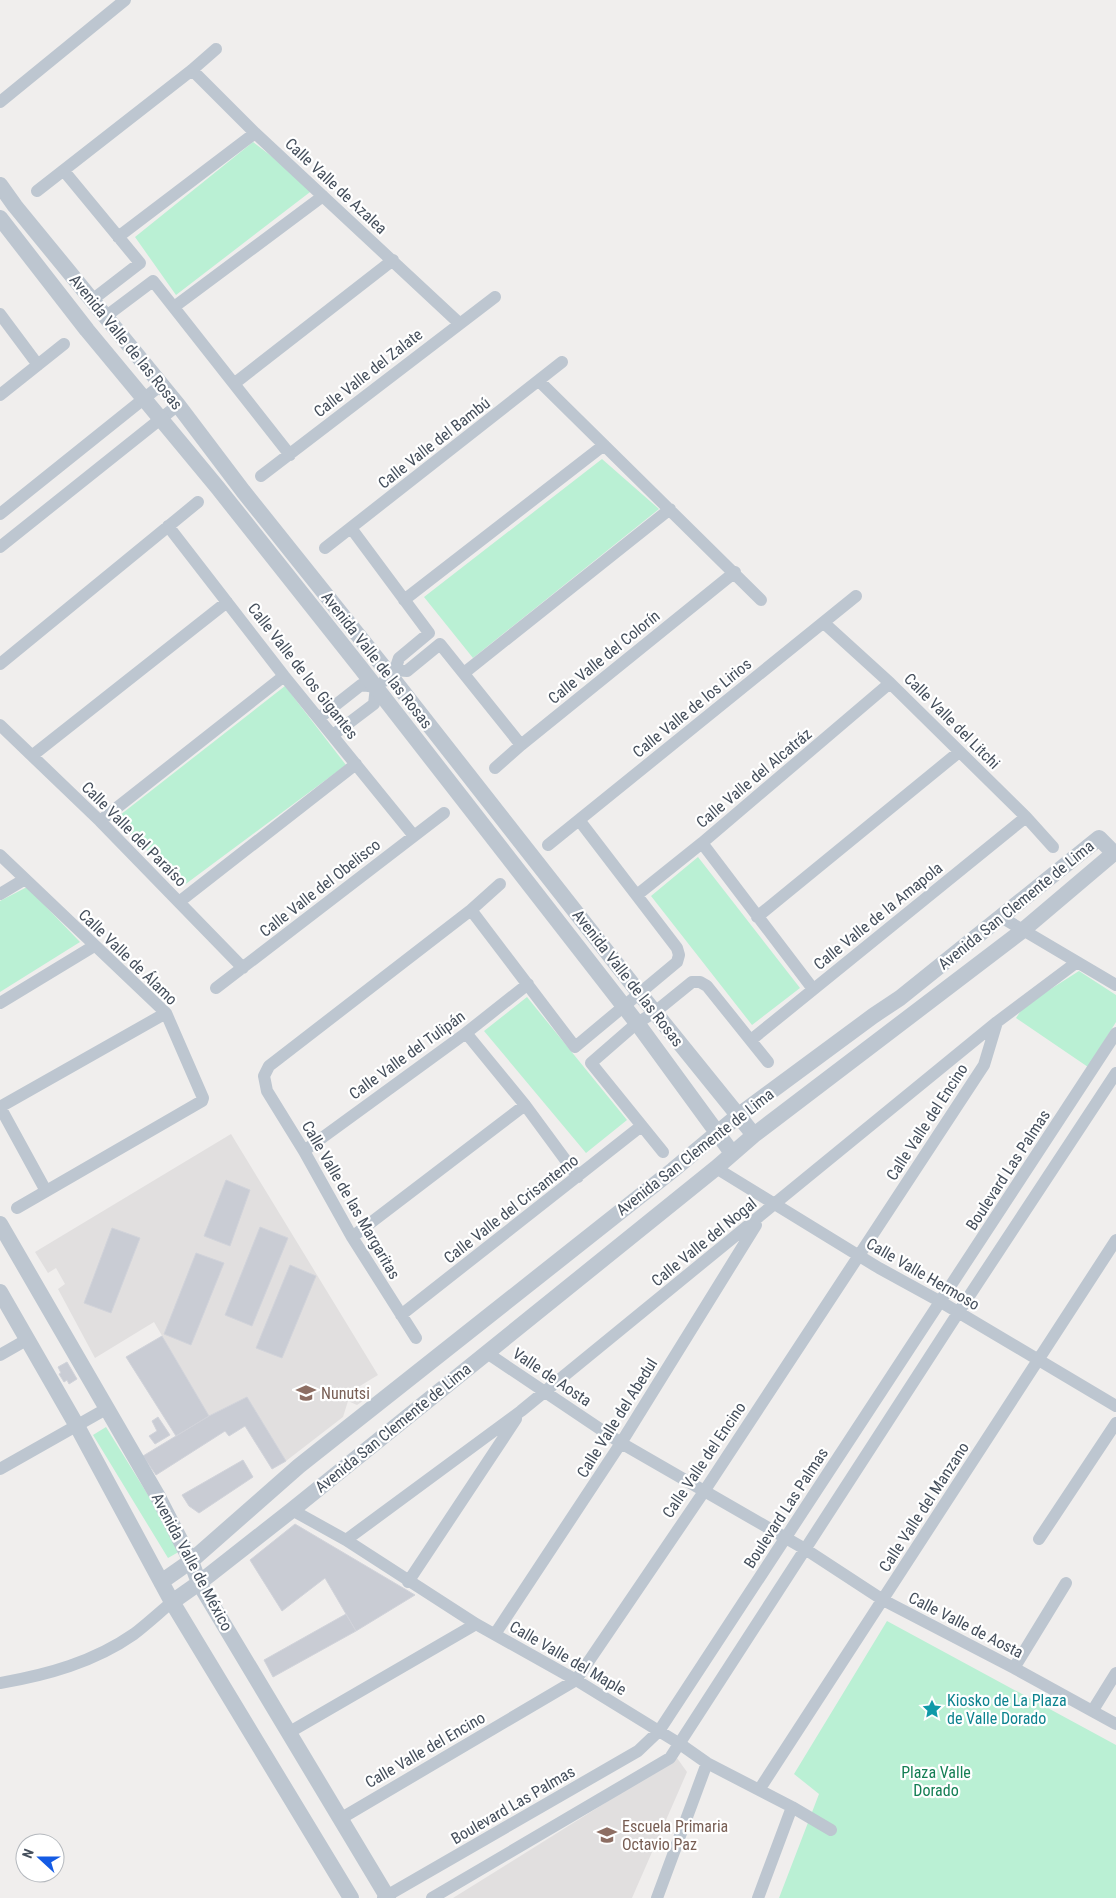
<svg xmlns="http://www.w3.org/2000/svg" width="1116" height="1898" font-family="'Roboto Condensed',sans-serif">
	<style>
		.education { fill: #e1dfdf }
		.green { fill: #baf0d4 }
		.building { fill: #c9ccd4; stroke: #d1d3da }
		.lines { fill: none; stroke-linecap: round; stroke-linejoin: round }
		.minor { stroke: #bdc6d0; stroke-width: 12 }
		.tertiary { stroke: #bdc6d0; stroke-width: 16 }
		.labels { text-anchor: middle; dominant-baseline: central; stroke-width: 4.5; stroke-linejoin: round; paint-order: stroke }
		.street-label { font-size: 16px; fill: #454f5c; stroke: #fff }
		.education-label { font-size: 16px; fill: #785e54; stroke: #fff; text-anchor: start }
		.culture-label { font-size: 16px; fill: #0d838f; stroke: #fff; text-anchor: start }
		.park-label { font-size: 16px; fill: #147f54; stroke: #fff }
	</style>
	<rect width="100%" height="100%" fill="#f0eeed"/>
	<path class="education" d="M 231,1134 L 378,1375 L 355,1389 L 363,1401 L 357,1405 L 348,1401 L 343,1417 L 286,1461 L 247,1397 L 209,1416 L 154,1322 L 95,1358 L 58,1289 L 65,1284 L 56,1268 L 48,1273 L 35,1252 Z
		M 677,1758 L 687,1772 L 632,1898 L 453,1898 Z"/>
	<path class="green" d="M 253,142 L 314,189 L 176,295 L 135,237 Z
		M 602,459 L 659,509 L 473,658 L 424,597 Z
		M 285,686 L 346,765 L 183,886 L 115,819 Z
		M 698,857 L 800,988 L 752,1025 L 651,896 Z
		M 27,887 L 80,942 L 0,992 L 0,901 Z
		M 1079,971 L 1116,995 L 1116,1022 L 1088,1067 L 1016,1018 L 1024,1006 Z
		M 527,997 L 627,1120 L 586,1153 L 484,1031 Z
		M 106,1427 L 182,1550 L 168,1558 L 93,1435 Z
		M 887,1621 L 1116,1745 L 1116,1898 L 779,1898 L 819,1794 L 794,1774 Z"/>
	<path class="building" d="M 226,1180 L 250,1190 L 230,1246 L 204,1236 Z
		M 260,1227 L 288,1238 L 252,1326 L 225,1315 Z
		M 112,1228 L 140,1238 L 111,1313 L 84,1303 Z
		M 196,1253 L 224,1263 L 191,1345 L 164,1334 Z
		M 290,1265 L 316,1276 L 282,1358 L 256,1348 Z
		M 162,1336 L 209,1416 L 176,1436 L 126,1357 Z
		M 67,1362 L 77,1379 L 69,1384 L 67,1380 L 64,1382 L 59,1374 L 61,1373 L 58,1367 Z
		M 247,1397 L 286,1461 L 272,1469 L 245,1426 L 229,1436 L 225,1431 L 156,1475 L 143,1456 L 209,1416 Z
		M 158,1417 L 170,1435 L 155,1444 L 149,1436 L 157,1431 L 152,1421 Z
		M 243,1460 L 253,1477 L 199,1513 L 189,1506 L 182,1495 Z
		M 295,1524 L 415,1595 L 356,1631 L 325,1578 L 282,1611 L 250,1560 Z
		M 346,1614 L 356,1631 L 273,1677 L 264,1660 Z"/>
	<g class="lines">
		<path class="minor" d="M 192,70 L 255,133 L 459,323
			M 0,102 L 125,0
			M 64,171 L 140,263 L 92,300
			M 37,191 L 192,70 L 216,49
			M 118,237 L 255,133
			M 174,307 L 323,196
			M 0,314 L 38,365
			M 105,317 L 153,281 L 290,455
			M 539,381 L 761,600
			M 235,383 L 393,260
			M 0,395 L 64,344
			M 261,476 L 495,297
			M 0,514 L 161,385
			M 168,526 L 284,676 L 414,836
			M 351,528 L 429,633 L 399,658 L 395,670 L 384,681
			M 0,547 L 178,405
			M 325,548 L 562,362
			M 404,600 L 604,445
			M 824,623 L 890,683 L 1026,817 L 1053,847
			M 0,664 L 198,502
			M 395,670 L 407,671 L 440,644 L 521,745
			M 464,673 L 670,509
			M 319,718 L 361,685 L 376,687
			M 0,725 L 100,821 L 243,968
			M 333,735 L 374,704 L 376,687
			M 33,755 L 227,602
			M 495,768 L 521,745 L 735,572
			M 100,821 L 284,676
			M 702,843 L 813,989
			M 548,845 L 856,596
			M 0,855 L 166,1013 L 203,1098 L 202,1101 L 17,1208
			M 0,894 L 25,879
			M 637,895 L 702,843 L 890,683
			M 179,902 L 356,764
			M 471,910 L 575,1047 L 677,962 L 679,955 L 677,948 L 579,820
			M 757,917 L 959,752
			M 1001,917 L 1116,985
			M 216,988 L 444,813
			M 0,1003 L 94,946
			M 466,1033 L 525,1105 L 578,1177
			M 751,1040 L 1026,817
			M 304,1151 L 466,1033 L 528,984
			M 663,1152 L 591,1063 L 637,1023 L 655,1012 L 692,982 L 700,982 L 707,986 L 768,1062
			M 716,1168 L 879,1268 L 941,1302 L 1116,1406
			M 46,1191 L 0,1107 L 166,1013
			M 352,1237 L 525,1105
			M 401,1315 L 640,1127
			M 416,1338 L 352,1237 L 304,1151 L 267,1091 L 264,1076 L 269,1066 L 471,910 L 500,884
			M 487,1353 L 621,1443 L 805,1549 L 883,1600 L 1014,1668 L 1116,1724
			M 0,1355 L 28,1339
			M 0,1469 L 106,1409
			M 292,1510 L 346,1540 L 476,1624 L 576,1680 L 680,1744 L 707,1763 L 792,1807 L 831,1830
			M 1039,1539 L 1116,1423
			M 346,1540 L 521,1411 L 997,1022 L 1077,962
			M 408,1582 L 516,1419
			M 495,1634 L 621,1443 L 756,1225
			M 1014,1668 L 1066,1583
			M 0,1683 C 47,1675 94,1662 134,1634 C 147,1624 160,1612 172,1602
			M 1093,1710 L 1116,1673
			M 288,1733 L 476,1624
			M 759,1790 L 1116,1240
			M 340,1819 L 576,1680 L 705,1490 L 984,1065 L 997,1022
			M 383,1898 L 638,1751 L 659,1731 L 1116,1033
			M 432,1898 L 670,1758 L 958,1313 L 1116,1073
			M 657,1898 L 707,1763
			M 758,1898 L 792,1807"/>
		<path class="tertiary" d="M 0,185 L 15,206 L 178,405 L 243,491 L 382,665 L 640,994 L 754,1135
			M 0,218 L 87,330 L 218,488 L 360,667 L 637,1023 L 732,1153
			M 0,1224 L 157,1495 L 191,1561 L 199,1583 L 388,1898
			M 0,1292 L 77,1426 L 172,1602 L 351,1898
			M 161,1582 L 191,1561 L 299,1466 L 673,1170 L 739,1115 L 873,1016 L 900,998 L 1099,838 L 1114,853 L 1022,931 L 754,1135 L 716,1168 L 292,1510 L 199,1583 L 172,1602"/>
	</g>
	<defs>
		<symbol id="school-bare" viewBox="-9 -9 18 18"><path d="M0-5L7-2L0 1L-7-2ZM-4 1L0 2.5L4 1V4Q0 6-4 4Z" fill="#8d6e63" stroke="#fff" stroke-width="2.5" paint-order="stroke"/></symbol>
		<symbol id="sight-bare" viewBox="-9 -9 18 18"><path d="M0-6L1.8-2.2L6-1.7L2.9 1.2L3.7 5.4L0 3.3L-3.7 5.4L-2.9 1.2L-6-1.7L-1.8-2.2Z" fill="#0f9aa8" stroke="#fff" stroke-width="2.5" paint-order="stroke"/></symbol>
	</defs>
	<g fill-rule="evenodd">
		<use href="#school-bare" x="292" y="1379" width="28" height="28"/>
		<use href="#sight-bare" x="918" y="1695" width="28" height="28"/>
		<use href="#school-bare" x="593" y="1821" width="28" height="28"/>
	</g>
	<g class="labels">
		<g class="street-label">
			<text transform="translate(336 186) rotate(43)">Calle Valle de Azalea</text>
			<text transform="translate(126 342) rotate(51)">Avenida Valle de las Rosas</text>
			<text transform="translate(368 373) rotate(-38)">Calle Valle del Zalate</text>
			<text transform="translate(434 443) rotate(-38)">Calle Valle del Bambú</text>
			<text transform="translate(604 657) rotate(-39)">Calle Valle del Colorín</text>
			<text transform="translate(377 660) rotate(52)">Avenida Valle de las Rosas</text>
			<text transform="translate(303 671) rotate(52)">Calle Valle de los Gigantes</text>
			<text transform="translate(692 708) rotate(-39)">Calle Valle de los Lirios</text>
			<text transform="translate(952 721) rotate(45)">Calle Valle del Litchi</text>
			<text transform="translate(754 778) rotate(-40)">Calle Valle del Alcatráz</text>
			<text transform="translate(134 834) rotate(45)">Calle Valle del Paraíso</text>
			<text transform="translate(320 888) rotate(-38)">Calle Valle del Obelisco</text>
			<text transform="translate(1016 905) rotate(-39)">Avenida San Clemente de Lima</text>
			<text transform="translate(878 916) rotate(-39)">Calle Valle de la Amapola</text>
			<text transform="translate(128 957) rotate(44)">Calle Valle de Álamo</text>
			<text transform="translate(628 978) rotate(52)">Avenida Valle de las Rosas</text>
			<text transform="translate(407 1055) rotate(-36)">Calle Valle del Tulipán</text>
			<text transform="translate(927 1122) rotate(-57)">Calle Valle del Encino</text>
			<text transform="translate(695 1152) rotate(-38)">Avenida San Clemente de Lima</text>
			<text transform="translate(1008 1170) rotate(-57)">Boulevard Las Palmas</text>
			<text transform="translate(351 1200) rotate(60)">Calle Valle de las Margaritas</text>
			<text transform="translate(511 1209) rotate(-38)">Calle Valle del Crisantemo</text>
			<text transform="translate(704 1242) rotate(-39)">Calle Valle del Nogal</text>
			<text transform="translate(923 1274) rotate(30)">Calle Valle Hermoso</text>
			<text transform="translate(552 1377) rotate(34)">Valle de Aosta</text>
			<text transform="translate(617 1418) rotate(-58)">Calle Valle del Abedul</text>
			<text transform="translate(393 1428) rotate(-39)">Avenida San Clemente de Lima</text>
			<text transform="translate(704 1460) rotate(-56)">Calle Valle del Encino</text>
			<text transform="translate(924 1507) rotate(-57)">Calle Valle del Manzano</text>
			<text transform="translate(786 1508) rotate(-57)">Boulevard Las Palmas</text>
			<text transform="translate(192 1562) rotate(62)">Avenida Valle de México</text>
			<text transform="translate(966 1625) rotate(27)">Calle Valle de Aosta</text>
			<text transform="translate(568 1658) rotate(30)">Calle Valle del Maple</text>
			<text transform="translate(425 1750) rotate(-30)">Calle Valle del Encino</text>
			<text transform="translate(513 1805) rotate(-30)">Boulevard Las Palmas</text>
		</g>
		<g class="education-label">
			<text x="321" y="1393">Nunutsi</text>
			<text x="622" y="1826">Escuela Primaria<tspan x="622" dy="18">Octavio Paz</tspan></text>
		</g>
		<g class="culture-label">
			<text x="947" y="1700">Kiosko de La Plaza<tspan x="947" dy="18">de Valle Dorado</tspan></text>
		</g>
		<g class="park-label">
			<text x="936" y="1772">Plaza Valle<tspan x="936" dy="18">Dorado</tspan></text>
		</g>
	</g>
	<g transform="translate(40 1858) rotate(291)"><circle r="24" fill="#ffffff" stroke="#b5b9be"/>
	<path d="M0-4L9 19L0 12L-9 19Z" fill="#145be4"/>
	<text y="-8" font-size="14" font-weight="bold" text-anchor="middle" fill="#454f5c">N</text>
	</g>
</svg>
